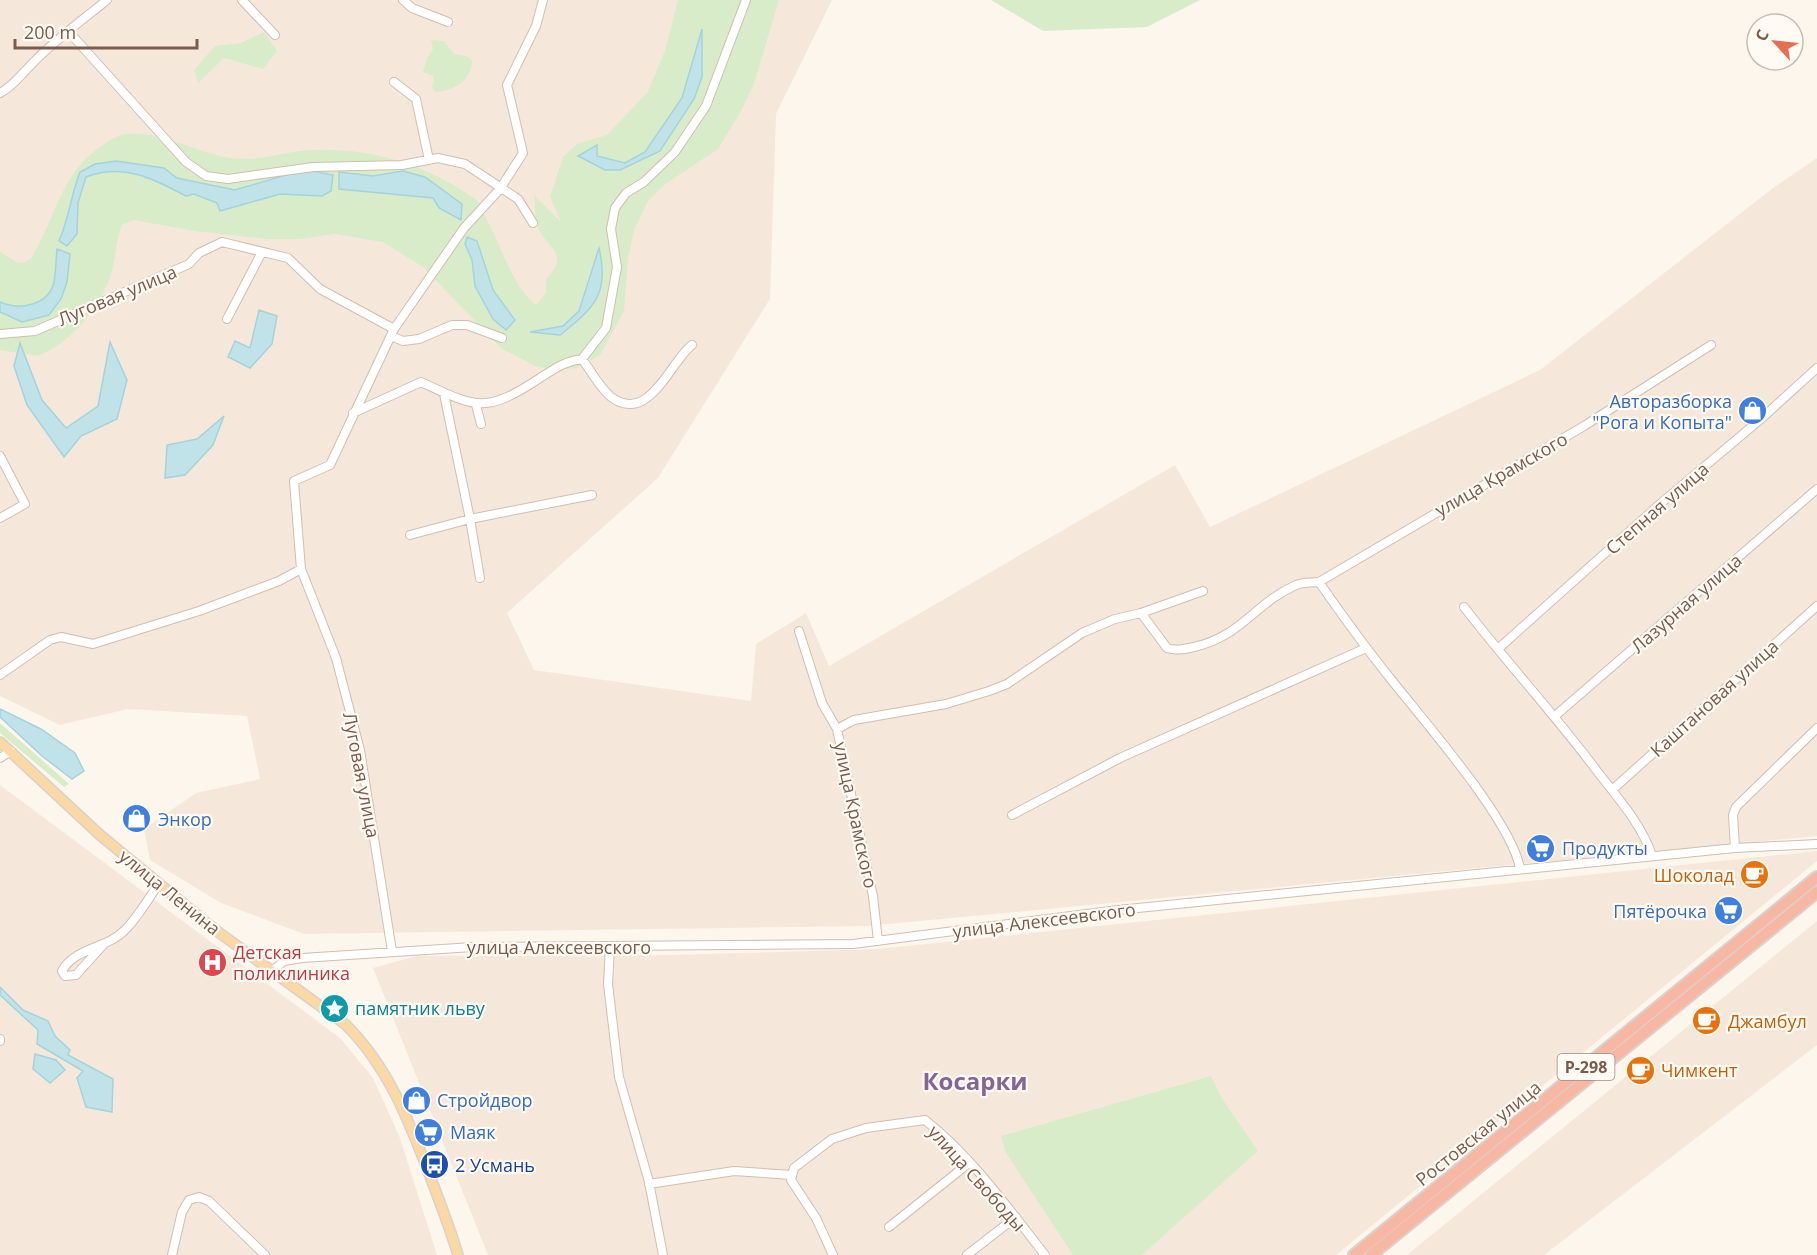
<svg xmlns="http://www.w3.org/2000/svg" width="1817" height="1255" font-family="'Open Sans',sans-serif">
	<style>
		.residential { fill: #f5e8da }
		.green { fill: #d8ecc9 }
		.water { fill: #bfe3e8; stroke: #a5d3da; stroke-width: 1.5 }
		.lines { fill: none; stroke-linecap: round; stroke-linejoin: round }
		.minor-casing { stroke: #d1beb0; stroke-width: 10 }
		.major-casing { stroke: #dad1cd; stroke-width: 12 }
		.highway-casing { stroke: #dad1cd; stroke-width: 14 }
		.minor { stroke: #fff; stroke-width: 8 }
		.major { stroke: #fbd9a5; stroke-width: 9 }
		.highway { stroke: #f7b7a3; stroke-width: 10 }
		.labels { text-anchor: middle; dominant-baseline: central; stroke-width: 4.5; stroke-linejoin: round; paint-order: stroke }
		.shield { fill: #fffaf3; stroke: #a28b7f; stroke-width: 1.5 }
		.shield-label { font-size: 16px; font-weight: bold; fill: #7a5c4d }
		.street-label { font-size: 18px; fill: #7a5c4d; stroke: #fffaf3 }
		.shop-label { font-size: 18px; fill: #366cbe; stroke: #fffaf3; text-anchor: start }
		.food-label { font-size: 18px; fill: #c56008; stroke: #fffaf3; text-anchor: start }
		.health-label { font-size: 18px; fill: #be3a42; stroke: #fffaf3; text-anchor: start }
		.culture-label { font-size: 18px; fill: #0d838f; stroke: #fffaf3; text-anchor: start }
		.transit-label { font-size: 18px; fill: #164399; stroke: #fffaf3; text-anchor: start }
		.district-label { font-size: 24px; font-weight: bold; fill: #846695; stroke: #fffaf3 }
	</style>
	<rect width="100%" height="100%" fill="#fdf6ec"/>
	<path class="residential" d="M 0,0 L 832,0 L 776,114 L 770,299 L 658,478 L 507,613 L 534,670 L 751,701 L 756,644 L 806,613 L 829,666 L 1175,465 L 1210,527 L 1540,370 L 1773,188 L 1817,158 L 1817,836 L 867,926 L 304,934 L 221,903 L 150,860 L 144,829 L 196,793 L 260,779 L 247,716 L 128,709 L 60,725 L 0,696 Z
		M 0,785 L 340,1038 L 373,1078 L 400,1138 L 437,1255 L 0,1255 Z
		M 1817,851 L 1817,861 L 1336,1255 L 488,1255 L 373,968 L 416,956 L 674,955 L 878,949 Z
		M 1817,921 L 1817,1045 L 1544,1255 L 1407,1255 Z"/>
	<path class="green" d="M 678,0 L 779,0 L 754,84 L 741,111 L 718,149 L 664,185 L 648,201 L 634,230 L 628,258 L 624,311 L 600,355 L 576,368 L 552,370 L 535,366 L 502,349 L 423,267 L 383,242 L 335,234 L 300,239 L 267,239 L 194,231 L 134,220 L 122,225 C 116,240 116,256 112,271 C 102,306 72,342 38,356 L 0,350 L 0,252 L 18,263 L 25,262 L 32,257 C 61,208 60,167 116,137 C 144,123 200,154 231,158 C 258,162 285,151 312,150 C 369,147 429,165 475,199 C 481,204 485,215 488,222 C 502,248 513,287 536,305 L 546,293 L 546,279 C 573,252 544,248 537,225 C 534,216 536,204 534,195 L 561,222 L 550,197 L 563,157 L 577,144 L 607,135 L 647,93 L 665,51 Z
		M 991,0 L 1200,0 L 1147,27 L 1043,31 Z
		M 264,32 L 277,51 L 263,69 L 224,58 L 198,83 L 194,70 L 215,46 L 241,43 Z
		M 431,40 L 444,41 L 454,54 L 467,56 L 472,61 C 471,81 454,91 435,92 L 432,87 L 434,76 L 423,72 L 427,58 L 433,49 Z
		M 0,723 L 69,784 L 64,787 L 0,733 Z
		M 1211,1076 L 1221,1097 L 1258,1151 L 1142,1255 L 1073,1255 L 1006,1153 L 1001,1136 Z"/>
	<path class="water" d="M 702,29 L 702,77 L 694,99 L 660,151 L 620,170 L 605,170 L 578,156 L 597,145 L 597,156 L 625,163 L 645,152 L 682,98 Z
		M 116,161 L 164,168 L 177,178 L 235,190 L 286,175 L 313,171 L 333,175 L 331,191 L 322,196 L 280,194 L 220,211 L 217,203 L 194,194 L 186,196 C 152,178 124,163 86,177 L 78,203 L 77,234 L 67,246 L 59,241 C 69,218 71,195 80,172 L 95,164 Z
		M 403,171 L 425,177 L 462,204 L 461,220 L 439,208 L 433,198 L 339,189 L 339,172 L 373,176 Z
		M 467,237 L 477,241 L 493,290 L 515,320 L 506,330 L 493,319 L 475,286 L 472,260 L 465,244 Z
		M 599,248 C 610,294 594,308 560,335 L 530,332 L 563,326 L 579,311 Z
		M 57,249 L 70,254 L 67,282 L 61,299 L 49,315 L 22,322 L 0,312 L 0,302 C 19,311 49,305 54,282 C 56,271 56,259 57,249 Z
		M 259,310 L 277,316 L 272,344 L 250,368 L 228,357 L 235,341 L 250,348 Z
		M 110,342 L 127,380 L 117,419 L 81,436 L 64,457 L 27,405 L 14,366 L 20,343 L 42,400 L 66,428 L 98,406 Z
		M 224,416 L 213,445 L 185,475 L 165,478 L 167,445 L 197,439 Z
		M 0,709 L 41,729 L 75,753 L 84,771 L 72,779 L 42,756 L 0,717 Z
		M 0,987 L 23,1010 L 48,1021 L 55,1036 L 70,1050 L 68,1055 L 113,1079 L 112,1112 L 86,1107 L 77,1078 L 83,1071 L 37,1044 L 38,1030 L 0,995 Z
		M 35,1054 L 56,1060 L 65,1070 L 50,1083 L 33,1069 Z"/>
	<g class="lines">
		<defs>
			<path id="minor" d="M 242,0 L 275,35
				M 403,0 L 412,8 L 448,22
				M 69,32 L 186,162 L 206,176 L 228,179 L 313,167 L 402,165 L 438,158 L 465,164 L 518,199 L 533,223
				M 394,82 L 416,99 L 429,160
				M 0,93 C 13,86 18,78 28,68 C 51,43 80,22 107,0
				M 227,319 L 262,252
				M 0,334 L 35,331 L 189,264 L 199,253 L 222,242 L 288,258 L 320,289 L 394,329
				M 391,336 L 403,341 L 419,339 L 452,325 L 467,325 L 502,338
				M 582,359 C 591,371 600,388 611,397 C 649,425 670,362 692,345
				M 444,394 L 470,519 L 480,578
				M 476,405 L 481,424
				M 353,413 L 421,382 C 477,408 485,414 540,378 C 554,369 565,361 582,359 L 606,328 L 617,267 L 611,229 L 615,208 L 626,193 L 644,182 L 675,152 L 706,106 L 746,0
				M 0,456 L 25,504 L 0,518
				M 410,535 L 470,519 L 592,495
				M 301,569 L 336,658 L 360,750 L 392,951
				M 1319,582 L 1584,426 L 1711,345
				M 1464,607 C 1508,664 1557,717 1600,775 C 1619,799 1643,827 1652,856
				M 1141,613 L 1203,591
				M 799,631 L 822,703 L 837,729
				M 1499,648 L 1660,504 L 1762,418 L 1817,368
				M 0,675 L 50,640 L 61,637 L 93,644 L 199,611 L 279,581 L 301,569 L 294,481 L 330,465 L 394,329 L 464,228 L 500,189 L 523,153 L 507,85 L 536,26 L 543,0
				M 1555,716 L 1817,489
				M 0,758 L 11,751
				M 1612,790 L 1817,606
				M 1012,815 L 1120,758 L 1366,648
				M 1735,848 L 1733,815 L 1736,807 L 1817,728
				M 878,941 L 873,896 L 837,729 L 854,720 L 946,704 L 989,691 L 1007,684 L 1082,633 L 1115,619 L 1141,613 L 1167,648 C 1176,651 1185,649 1194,647 C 1242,636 1255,603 1296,585 C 1303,582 1311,583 1319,582 C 1342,615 1365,647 1390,678 C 1422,719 1513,822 1520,869
				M 103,945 L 76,975 L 65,976 L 62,971 C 74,948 108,948 125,930 C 138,917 149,898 159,883
				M 610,947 L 608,984 L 619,1077 L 649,1182 L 663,1255
				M 272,971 L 284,961 L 302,958 L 473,947 L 853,944 L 1118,910 L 1735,848 L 1817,844
				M 0,1039 L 0,1041
				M 649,1184 L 734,1171 L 792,1175
				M 889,1227 L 969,1163
				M 172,1255 L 182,1212 L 189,1200 L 199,1197 L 209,1201 L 265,1255
				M 833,1255 L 816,1218 L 791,1180 L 794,1168 L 832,1139 L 866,1128 L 925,1120 C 972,1157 1008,1208 1045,1255
				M 967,1255 L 1016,1217"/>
			<path id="major" d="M 0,742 L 100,835 L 214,929 L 345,1024 C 388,1066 409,1121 430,1176 C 440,1203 450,1228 458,1255"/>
			<path id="highway" d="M 1354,1255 L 1817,877
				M 1371,1255 L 1817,892"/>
		</defs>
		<use href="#minor" class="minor-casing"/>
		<use href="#major" class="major-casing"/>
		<use href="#highway" class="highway-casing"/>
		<use href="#minor" class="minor"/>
		<use href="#major" class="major"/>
		<use href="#highway" class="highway"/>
	</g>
	<defs>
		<symbol id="shop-disc" viewBox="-11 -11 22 22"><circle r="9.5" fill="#3f7fe0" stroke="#fffaf3"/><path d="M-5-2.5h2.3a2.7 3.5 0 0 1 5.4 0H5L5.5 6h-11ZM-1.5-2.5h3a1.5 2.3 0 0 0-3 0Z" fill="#fff"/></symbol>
		<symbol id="supermarket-disc" viewBox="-11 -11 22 22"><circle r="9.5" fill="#3f7fe0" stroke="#fffaf3"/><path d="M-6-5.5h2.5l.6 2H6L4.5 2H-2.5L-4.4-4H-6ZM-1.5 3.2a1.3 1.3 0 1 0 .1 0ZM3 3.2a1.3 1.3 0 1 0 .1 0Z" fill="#fff"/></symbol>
		<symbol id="cafe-disc" viewBox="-11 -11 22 22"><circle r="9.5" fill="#e8710a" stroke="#fffaf3"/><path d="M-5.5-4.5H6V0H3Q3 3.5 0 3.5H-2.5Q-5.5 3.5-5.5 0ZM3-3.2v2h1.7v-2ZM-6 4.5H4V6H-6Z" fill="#fff"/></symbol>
		<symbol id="hospital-disc" viewBox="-11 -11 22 22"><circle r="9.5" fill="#e0444e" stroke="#fffaf3"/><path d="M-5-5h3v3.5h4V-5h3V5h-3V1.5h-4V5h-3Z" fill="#fff"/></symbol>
		<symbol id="sight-disc" viewBox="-11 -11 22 22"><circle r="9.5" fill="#0f9aa8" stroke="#fffaf3"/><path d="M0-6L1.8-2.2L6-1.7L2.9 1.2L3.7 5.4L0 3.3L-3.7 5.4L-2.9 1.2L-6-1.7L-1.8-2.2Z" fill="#fff"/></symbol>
		<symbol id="bus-disc" viewBox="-11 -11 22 22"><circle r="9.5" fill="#1a4fb4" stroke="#fffaf3"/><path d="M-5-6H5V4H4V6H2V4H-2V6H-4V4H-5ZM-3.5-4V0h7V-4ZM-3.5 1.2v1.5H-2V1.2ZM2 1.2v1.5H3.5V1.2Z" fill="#fff"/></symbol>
	</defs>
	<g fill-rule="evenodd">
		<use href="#shop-disc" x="1736" y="394" width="33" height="33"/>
		<use href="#shop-disc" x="120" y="802" width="33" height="33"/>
		<use href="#supermarket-disc" x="1524" y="832" width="33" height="33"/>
		<use href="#cafe-disc" x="1738" y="858" width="33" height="33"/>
		<use href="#supermarket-disc" x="1712" y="894" width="33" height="33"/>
		<use href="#hospital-disc" x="196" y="946" width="33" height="33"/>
		<use href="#sight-disc" x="318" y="992" width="33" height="33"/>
		<use href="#cafe-disc" x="1690" y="1004" width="33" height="33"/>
		<use href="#cafe-disc" x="1624" y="1054" width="33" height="33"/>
		<use href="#shop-disc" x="400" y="1084" width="33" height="33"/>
		<use href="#supermarket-disc" x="412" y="1116" width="33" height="33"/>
		<use href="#bus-disc" x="418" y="1148" width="33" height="33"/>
	</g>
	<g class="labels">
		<rect class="shield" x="1557.5" y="1054" width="57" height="26" rx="4.5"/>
		<g class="shield-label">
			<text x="1586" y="1067">Р-298</text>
		</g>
		<g class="street-label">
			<text transform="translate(117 295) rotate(-23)">Луговая улица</text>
			<text transform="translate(1501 474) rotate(-30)">улица Крамского</text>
			<text transform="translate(1657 508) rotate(-41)">Степная улица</text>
			<text transform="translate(1686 603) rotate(-41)">Лазурная улица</text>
			<text transform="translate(1714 698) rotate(-42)">Каштановая улица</text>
			<text transform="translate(362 775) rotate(79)">Луговая улица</text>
			<text transform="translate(856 815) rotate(78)">улица Крамского</text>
			<text transform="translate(170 892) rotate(39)">улица Ленина</text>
			<text transform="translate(1044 920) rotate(-7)">улица Алексеевского</text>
			<text x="559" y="947">улица Алексеевского</text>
			<text transform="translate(1478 1133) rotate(-39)">Ростовская улица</text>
			<text transform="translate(977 1178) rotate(48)">улица Свободы</text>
		</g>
		<g class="shop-label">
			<text x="1732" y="401" text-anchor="end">Авторазборка<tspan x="1732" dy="21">"Рога и Копыта"</tspan></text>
			<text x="158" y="819">Энкор</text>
			<text x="1562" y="848">Продукты</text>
			<text x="1707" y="911" text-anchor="end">Пятёрочка</text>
			<text x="437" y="1100">Стройдвор</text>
			<text x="450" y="1132">Маяк</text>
		</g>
		<g class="food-label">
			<text x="1734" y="875" text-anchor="end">Шоколад</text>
			<text x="1728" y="1021">Джамбул</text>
			<text x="1661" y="1070">Чимкент</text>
		</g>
		<g class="health-label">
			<text x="233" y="952">Детская<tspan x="233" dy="21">поликлиника</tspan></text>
		</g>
		<g class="culture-label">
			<text x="355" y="1008">памятник льву</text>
		</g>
		<g class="transit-label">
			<text x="455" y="1165">2 Усмань</text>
		</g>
		<g class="district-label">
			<text x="975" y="1080">Косарки</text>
		</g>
	</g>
	<g transform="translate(1775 42) rotate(297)"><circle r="28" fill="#fffaf3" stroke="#cabbb1" stroke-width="1.5"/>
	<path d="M0-4.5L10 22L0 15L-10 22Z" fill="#e76f51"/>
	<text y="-9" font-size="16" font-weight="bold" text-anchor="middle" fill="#7a5c4d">С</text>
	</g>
	<path d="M15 39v9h182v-9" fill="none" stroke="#7a5c4d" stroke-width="3"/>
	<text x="24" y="39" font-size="18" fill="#7a5c4d" stroke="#fffaf3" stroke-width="4.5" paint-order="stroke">200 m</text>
</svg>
